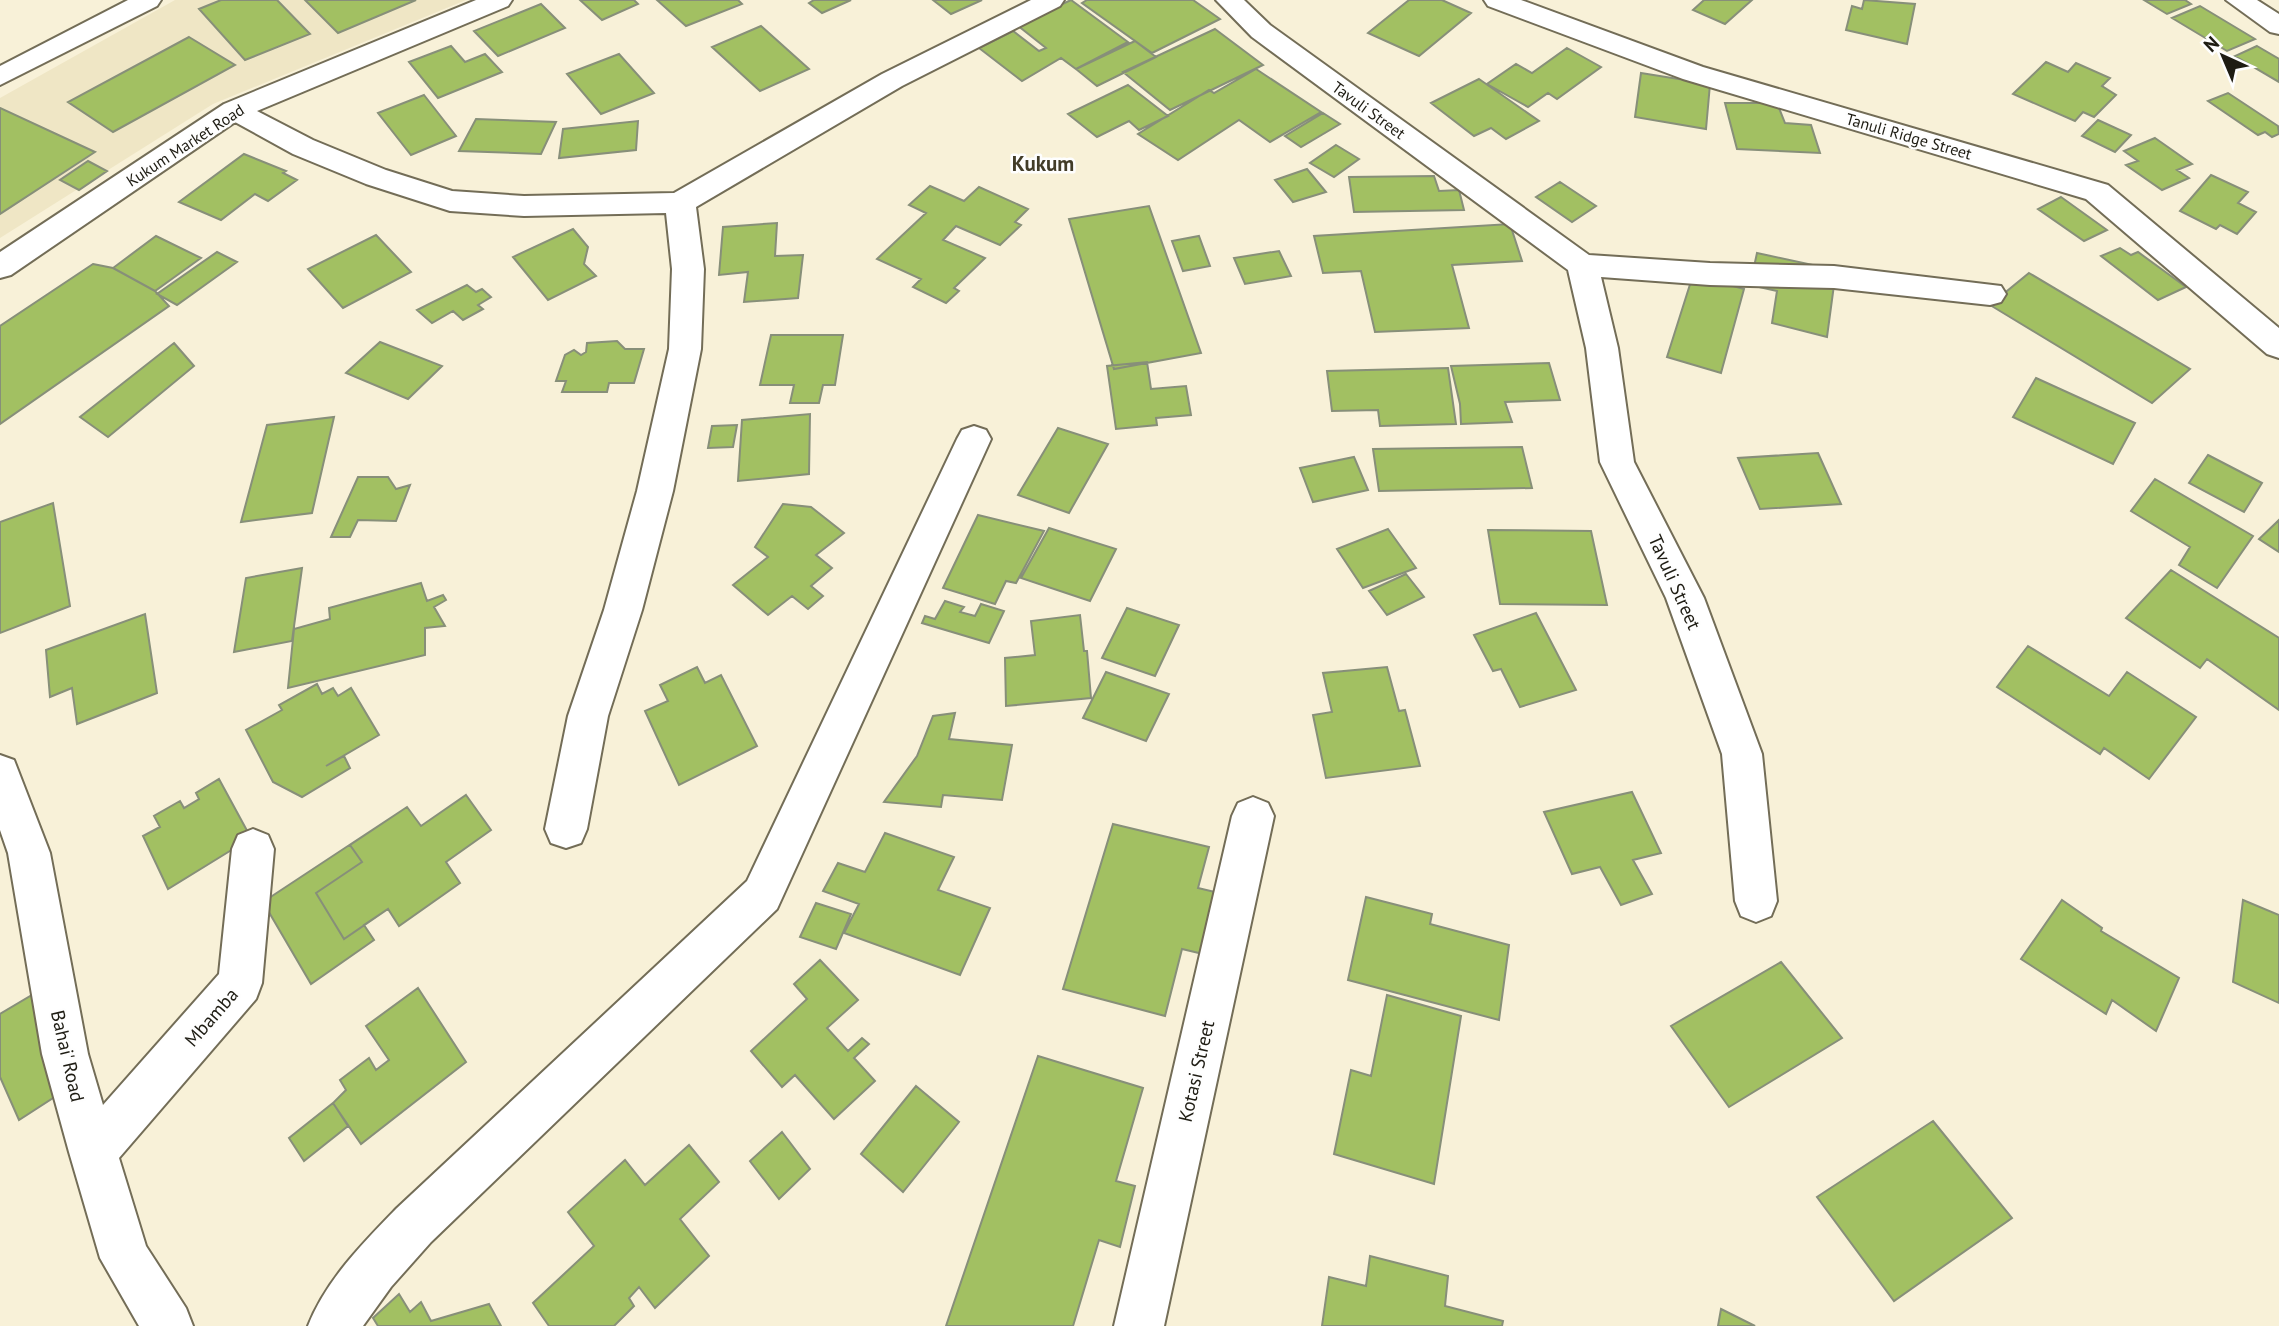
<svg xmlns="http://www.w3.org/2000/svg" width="2279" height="1326" font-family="'PT Sans',sans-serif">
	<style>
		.built { fill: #efe6c5 }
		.building { fill: #a2c062; stroke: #878f79; stroke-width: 2 }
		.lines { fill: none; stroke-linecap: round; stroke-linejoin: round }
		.minor-casing { stroke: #736d57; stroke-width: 4 }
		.major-casing { stroke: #736d57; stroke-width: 4 }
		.minor { fill: #fff; fill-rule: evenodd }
		.major { fill: #fff; fill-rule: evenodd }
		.labels { text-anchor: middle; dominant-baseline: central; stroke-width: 5; stroke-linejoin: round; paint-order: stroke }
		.far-street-label { font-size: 16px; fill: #1e1c13; stroke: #fefefe }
		.street-label { font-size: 19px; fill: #1e1c13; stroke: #fefefe }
		.far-district-label { font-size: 21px; font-weight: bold; fill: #423c28; stroke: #fefefe }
	</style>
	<rect width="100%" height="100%" fill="#f8f1d8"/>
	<path class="built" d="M 175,0 L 466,0 L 213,104 L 0,238 L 0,98 Z"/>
	<path class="building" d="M 221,0 L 277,0 L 310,34 L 245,60 L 199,9 Z
		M 305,0 L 416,0 L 338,33 Z
		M 580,0 L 634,0 L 638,4 L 602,20 Z
		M 657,0 L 738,0 L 742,4 L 686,26 Z
		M 814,0 L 851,0 L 822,13 L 809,3 Z
		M 933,0 L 982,0 L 951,14 Z
		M 1071,0 L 1128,42 L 1076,69 L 1061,58 L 1022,81 L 979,48 L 1013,31 L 1039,51 L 1046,48 L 1017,25 Z
		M 1087,0 L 1193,0 L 1220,19 L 1152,53 L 1082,3 Z
		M 1409,0 L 1442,0 L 1471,13 L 1419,56 L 1368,33 Z
		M 1704,0 L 1752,0 L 1725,24 L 1693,10 Z
		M 1864,0 L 1915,4 L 1907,44 L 1846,30 L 1852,6 L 1862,9 Z
		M 2144,0 L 2185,0 L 2191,4 L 2167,14 Z
		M 541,4 L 565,28 L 498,56 L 474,31 Z
		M 2200,6 L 2255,39 L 2227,51 L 2172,18 Z
		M 761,26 L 809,69 L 760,91 L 712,47 Z
		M 1215,29 L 1263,65 L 1170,110 L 1123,72 Z
		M 189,37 L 235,65 L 113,132 L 68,102 Z
		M 1135,41 L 1156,57 L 1097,86 L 1076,69 Z
		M 451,46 L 465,62 L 485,54 L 502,72 L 438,98 L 409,62 Z
		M 2257,46 L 2279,59 L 2279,82 L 2235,56 Z
		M 1567,48 L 1601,67 L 1557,99 L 1548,93 L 1528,107 L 1487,84 L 1516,64 L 1532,73 Z
		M 619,54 L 654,93 L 601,114 L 567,74 Z
		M 2046,62 L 2068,72 L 2076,63 L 2110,78 L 2102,86 L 2116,95 L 2094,117 L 2083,112 L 2075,121 L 2013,94 Z
		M 1256,69 L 1321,112 L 1270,142 L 1239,120 L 1178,160 L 1138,134 L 1209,90 L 1214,93 Z
		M 1641,73 L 1710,84 L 1706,129 L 1635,117 Z
		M 1479,79 L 1539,121 L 1506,139 L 1491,128 L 1474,136 L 1431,103 Z
		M 1128,85 L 1168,116 L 1139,130 L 1129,121 L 1097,137 L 1068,114 Z
		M 2228,93 L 2278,126 L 2279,134 L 2272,137 L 2265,132 L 2258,135 L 2208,101 Z
		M 424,95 L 456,136 L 411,155 L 378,113 Z
		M 1725,103 L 1777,103 L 1785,123 L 1811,125 L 1820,153 L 1737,149 Z
		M 0,108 L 95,152 L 0,214 Z
		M 1323,113 L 1340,124 L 1301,147 L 1285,136 Z
		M 476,119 L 556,122 L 541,154 L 459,151 Z
		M 2098,120 L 2131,135 L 2115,152 L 2082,136 Z
		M 638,121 L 636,150 L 559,158 L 563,129 Z
		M 2155,138 L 2192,164 L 2177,170 L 2189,178 L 2162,190 L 2126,165 L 2138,161 L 2124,151 Z
		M 1336,145 L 1359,159 L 1334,177 L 1310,163 Z
		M 244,154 L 286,171 L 283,173 L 297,180 L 268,201 L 255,194 L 221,220 L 179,202 Z
		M 88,161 L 107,171 L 79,190 L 60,180 Z
		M 1307,169 L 1326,192 L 1293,202 L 1275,180 Z
		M 2211,175 L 2248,192 L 2238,203 L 2256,212 L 2237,234 L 2220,225 L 2216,229 L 2180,211 Z
		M 1434,176 L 1439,191 L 1459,190 L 1464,210 L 1354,212 L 1349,177 Z
		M 1560,182 L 1596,206 L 1572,222 L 1536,197 Z
		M 930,186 L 964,201 L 979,187 L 1028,209 L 1015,222 L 1021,225 L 1000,245 L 956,226 L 943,240 L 985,258 L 954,288 L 959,291 L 946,303 L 913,287 L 921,279 L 877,259 L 926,213 L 909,205 Z
		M 2061,197 L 2107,230 L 2084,241 L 2038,209 Z
		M 1149,206 L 1201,353 L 1114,369 L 1069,219 Z
		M 777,223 L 775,256 L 803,255 L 798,298 L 744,302 L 748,272 L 719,275 L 723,227 Z
		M 1510,224 L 1522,261 L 1452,265 L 1469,328 L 1375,332 L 1361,271 L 1323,273 L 1314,236 Z
		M 573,229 L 588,247 L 584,264 L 596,276 L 548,300 L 513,257 Z
		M 376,235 L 411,272 L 343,308 L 308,269 Z
		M 156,236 L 201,258 L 155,291 L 113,268 Z
		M 1199,236 L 1210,266 L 1183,271 L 1172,241 Z
		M 2120,248 L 2131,255 L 2138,252 L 2186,287 L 2158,300 L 2101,256 Z
		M 1279,251 L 1291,276 L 1245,284 L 1234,258 Z
		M 217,252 L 237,262 L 177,305 L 157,294 Z
		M 1757,253 L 1836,270 L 1827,337 L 1772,323 L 1777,291 L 1750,285 Z
		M 93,264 L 113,268 L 155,291 L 169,306 L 0,424 L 0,326 Z
		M 2029,273 L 2190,369 L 2152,403 L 1990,305 Z
		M 1693,275 L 1744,289 L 1721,373 L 1667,357 Z
		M 467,285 L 476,292 L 482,289 L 491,297 L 478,305 L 483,309 L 463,320 L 453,311 L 432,323 L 417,310 Z
		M 771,335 L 843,335 L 835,385 L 823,385 L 819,403 L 790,403 L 794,385 L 760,385 Z
		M 617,341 L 625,349 L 644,349 L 634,383 L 609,383 L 607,392 L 562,392 L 566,381 L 556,381 L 565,355 L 574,350 L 581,355 L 586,352 L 587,343 Z
		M 380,342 L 442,366 L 408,399 L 346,373 Z
		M 174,343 L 194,366 L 108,437 L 80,417 Z
		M 1147,362 L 1151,389 L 1186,386 L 1191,415 L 1156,418 L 1157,425 L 1116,429 L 1107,366 Z
		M 1549,363 L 1560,400 L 1505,402 L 1512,422 L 1461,424 L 1460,404 L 1451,366 Z
		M 1448,368 L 1456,424 L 1380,426 L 1378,410 L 1332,411 L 1327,371 Z
		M 2036,378 L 2135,423 L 2113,464 L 2013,417 Z
		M 810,414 L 809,474 L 738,481 L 742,420 Z
		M 334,417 L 312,513 L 241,522 L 267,425 Z
		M 737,425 L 733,447 L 708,448 L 712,426 Z
		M 1058,428 L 1108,444 L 1069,513 L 1018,495 Z
		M 1522,447 L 1532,488 L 1379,491 L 1373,449 Z
		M 1818,453 L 1841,504 L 1760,509 L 1738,458 Z
		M 2208,455 L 2262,483 L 2244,512 L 2189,483 Z
		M 1354,457 L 1368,490 L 1313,502 L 1300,468 Z
		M 358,477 L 388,477 L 396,489 L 410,485 L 396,521 L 358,520 L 350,537 L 331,537 Z
		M 2155,479 L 2253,536 L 2217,588 L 2179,565 L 2190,547 L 2131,511 Z
		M 53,503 L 70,606 L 0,633 L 0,522 Z
		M 783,504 L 811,507 L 844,533 L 816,555 L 832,568 L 811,586 L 823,596 L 808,609 L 792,596 L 768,615 L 733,585 L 768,557 L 755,547 Z
		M 978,515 L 1044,531 L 1016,583 L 1006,581 L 995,604 L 943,588 Z
		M 2279,520 L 2279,552 L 2259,539 Z
		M 1049,528 L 1116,549 L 1090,601 L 1021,578 Z
		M 1388,529 L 1416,568 L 1363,588 L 1337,549 Z
		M 1488,530 L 1591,531 L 1607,605 L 1500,604 Z
		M 302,568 L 292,641 L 234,652 L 246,578 Z
		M 2171,570 L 2279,638 L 2279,710 L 2207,659 L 2200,668 L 2126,618 Z
		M 1406,574 L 1424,597 L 1387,615 L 1369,591 Z
		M 421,583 L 427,601 L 443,595 L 446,600 L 434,607 L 445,626 L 425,628 L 425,655 L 288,688 L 294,629 L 330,619 L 329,608 Z
		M 945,601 L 964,607 L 960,612 L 975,616 L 981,604 L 1004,611 L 989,643 L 922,623 L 925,616 L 935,619 Z
		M 1127,608 L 1179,625 L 1155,676 L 1102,658 Z
		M 1536,613 L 1576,690 L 1520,707 L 1501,669 L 1493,671 L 1474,635 Z
		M 145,614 L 157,693 L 77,724 L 72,688 L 50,697 L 46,650 Z
		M 1080,615 L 1084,651 L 1087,651 L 1091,698 L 1006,706 L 1005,658 L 1035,655 L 1031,621 Z
		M 2028,646 L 2109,696 L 2127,672 L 2196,717 L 2149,779 L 2104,748 L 2100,754 L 1997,687 Z
		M 697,667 L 705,683 L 721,675 L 757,746 L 679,785 L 645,711 L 668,701 L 660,685 Z
		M 1387,667 L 1399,711 L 1405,710 L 1420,766 L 1326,778 L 1313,715 L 1332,712 L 1323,673 Z
		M 1106,672 L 1169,694 L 1146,741 L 1083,718 Z
		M 317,684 L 322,694 L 333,688 L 338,696 L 351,688 L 379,735 L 326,766 L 344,756 L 350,768 L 302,797 L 273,782 L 246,730 L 282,710 L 279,705 Z
		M 955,713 L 949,739 L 1012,745 L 1002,800 L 943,795 L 941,807 L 884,802 L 917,756 L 933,716 Z
		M 219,779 L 251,838 L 168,889 L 143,836 L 160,827 L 154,816 L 180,801 L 184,808 L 199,799 L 196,793 Z
		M 1632,792 L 1661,853 L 1633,860 L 1652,894 L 1621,905 L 1600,867 L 1572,874 L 1544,812 Z
		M 466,795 L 491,830 L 446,862 L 460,883 L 399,926 L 388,909 L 364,925 L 374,940 L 311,984 L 263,902 L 407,807 L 421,826 Z
		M 466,795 L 491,830 L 446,862 L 460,883 L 399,926 L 388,909 L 344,939 L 316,893 L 362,862 L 350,845 L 407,807 L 421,826 Z
		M 1113,824 L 1209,847 L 1198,888 L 1219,893 L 1203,954 L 1182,949 L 1165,1016 L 1063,989 Z
		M 885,833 L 954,857 L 938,890 L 990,908 L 960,975 L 844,933 L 859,904 L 823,891 L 838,863 L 865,872 Z
		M 1366,897 L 1432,914 L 1430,924 L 1509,945 L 1499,1020 L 1348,980 Z
		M 2062,900 L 2102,928 L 2101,931 L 2179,978 L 2156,1031 L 2112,1000 L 2106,1014 L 2021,959 Z
		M 2243,900 L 2279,915 L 2279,1003 L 2233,982 Z
		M 816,903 L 851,914 L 836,949 L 800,937 Z
		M 820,960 L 858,1000 L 827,1028 L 848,1051 L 862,1038 L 869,1044 L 854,1058 L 875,1081 L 834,1119 L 795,1075 L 782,1087 L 751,1051 L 807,999 L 794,984 Z
		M 1781,962 L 1842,1038 L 1729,1107 L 1671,1026 Z
		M 418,988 L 466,1062 L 361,1144 L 333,1103 L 346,1090 L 340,1080 L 369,1058 L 376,1070 L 389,1060 L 366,1026 Z
		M 37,992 L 73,1085 L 19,1120 L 0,1077 L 0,1014 Z
		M 1387,995 L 1461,1016 L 1434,1184 L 1334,1154 L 1351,1070 L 1371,1076 Z
		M 1038,1056 L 1143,1088 L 1116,1181 L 1135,1186 L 1120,1247 L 1099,1240 L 1073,1326 L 946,1326 Z
		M 916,1086 L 959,1122 L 903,1192 L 861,1154 Z
		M 333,1103 L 348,1126 L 304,1161 L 289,1138 Z
		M 1933,1121 L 2012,1218 L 1894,1301 L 1817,1197 Z
		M 782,1132 L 810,1169 L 779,1199 L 750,1161 Z
		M 689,1145 L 719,1182 L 680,1219 L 709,1256 L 655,1308 L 639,1287 L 629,1298 L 634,1306 L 614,1326 L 549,1326 L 533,1303 L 594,1246 L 568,1212 L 625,1160 L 645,1185 Z
		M 1370,1256 L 1448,1276 L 1445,1306 L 1503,1321 L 1502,1326 L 1322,1326 L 1329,1277 L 1366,1286 Z
		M 399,1294 L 410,1312 L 421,1302 L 431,1321 L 489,1304 L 501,1326 L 378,1326 L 373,1318 Z
		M 1721,1309 L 1755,1326 L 1718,1326 Z"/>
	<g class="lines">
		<defs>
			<path id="minor" d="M 476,0 L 512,0 L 508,6 L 257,111 L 313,140 L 386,170 L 452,191 L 524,196 L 674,193 L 882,74 L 1031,0 L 1064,0 L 1060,6 L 902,86 L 696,207 L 704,269 L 701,349 L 673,491 L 642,610 L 608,716 L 587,829 L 581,843 L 566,848 L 551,843 L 545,829 L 568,716 L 604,610 L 637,491 L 669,349 L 672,269 L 666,213 L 524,216 L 450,211 L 366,184 L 293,154 L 235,122 L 11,275 L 0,278 L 0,252 L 224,104 Z
				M 1216,0 L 1244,0 L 1270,25 L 1589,255 L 1710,263 L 1834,266 L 2001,286 L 2006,294 L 2001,302 L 1990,305 L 1834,288 L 1710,285 L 1601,277 L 1618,348 L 1634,462 L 1704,598 L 1762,754 L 1777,901 L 1771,916 L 1756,922 L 1741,916 L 1735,901 L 1722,754 L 1666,598 L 1600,462 L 1586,348 L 1568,270 L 1252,37 Z
				M 1484,0 L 1521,0 L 1703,67 L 2108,185 L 2279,328 L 2279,358 L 2267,354 L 2086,199 L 1683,79 L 1488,6 Z
				M 2226,0 L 2257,0 L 2279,14 L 2279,34 L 2270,32 Z
				M 974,426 L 986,430 L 991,439 L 777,909 L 431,1242 L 391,1287 L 363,1326 L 308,1326 C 326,1280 363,1243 397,1208 L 747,881 L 957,439 L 962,430 Z
				M 0,755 L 14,760 L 50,853 L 88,1054 L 103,1105 L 219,974 L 232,849 L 238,835 L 253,829 L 268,835 L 274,849 L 262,983 L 256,999 L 119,1158 L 146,1246 L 186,1308 L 193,1326 L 139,1326 L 100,1258 L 69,1152 L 42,1054 L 8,853 L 0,830 Z
				M 1253,797 L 1268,803 L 1274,816 L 1164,1326 L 1114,1326 L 1232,816 L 1238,803 Z"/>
			<path id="major" d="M 128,0 L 161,0 L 157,6 L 0,85 L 0,66 Z"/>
		</defs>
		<use href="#minor" class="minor-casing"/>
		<use href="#major" class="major-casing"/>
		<use href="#minor" class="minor"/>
		<use href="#major" class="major"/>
	</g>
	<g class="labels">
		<g class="far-street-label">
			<text transform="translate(1369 110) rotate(36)">Tavuli Street</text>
			<text transform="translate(1909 136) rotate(16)">Tanuli Ridge Street</text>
			<text transform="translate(185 145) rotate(-33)">Kukum Market Road</text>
		</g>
		<g class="street-label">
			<text transform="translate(1675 582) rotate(66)">Tavuli Street</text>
			<text transform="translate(211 1017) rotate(-49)">Mbamba</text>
			<text transform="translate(68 1056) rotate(77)">Bahai' Road</text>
			<text transform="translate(1196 1071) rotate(-77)">Kotasi Street</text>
		</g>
		<g class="far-district-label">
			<text x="1043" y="163">Kukum</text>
		</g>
	</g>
	<g transform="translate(2223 56) rotate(316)" stroke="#fefefe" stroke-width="5" paint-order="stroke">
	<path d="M0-5L12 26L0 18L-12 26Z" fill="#1e1c13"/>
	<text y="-10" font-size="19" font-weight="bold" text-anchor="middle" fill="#1e1c13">N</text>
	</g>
</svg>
